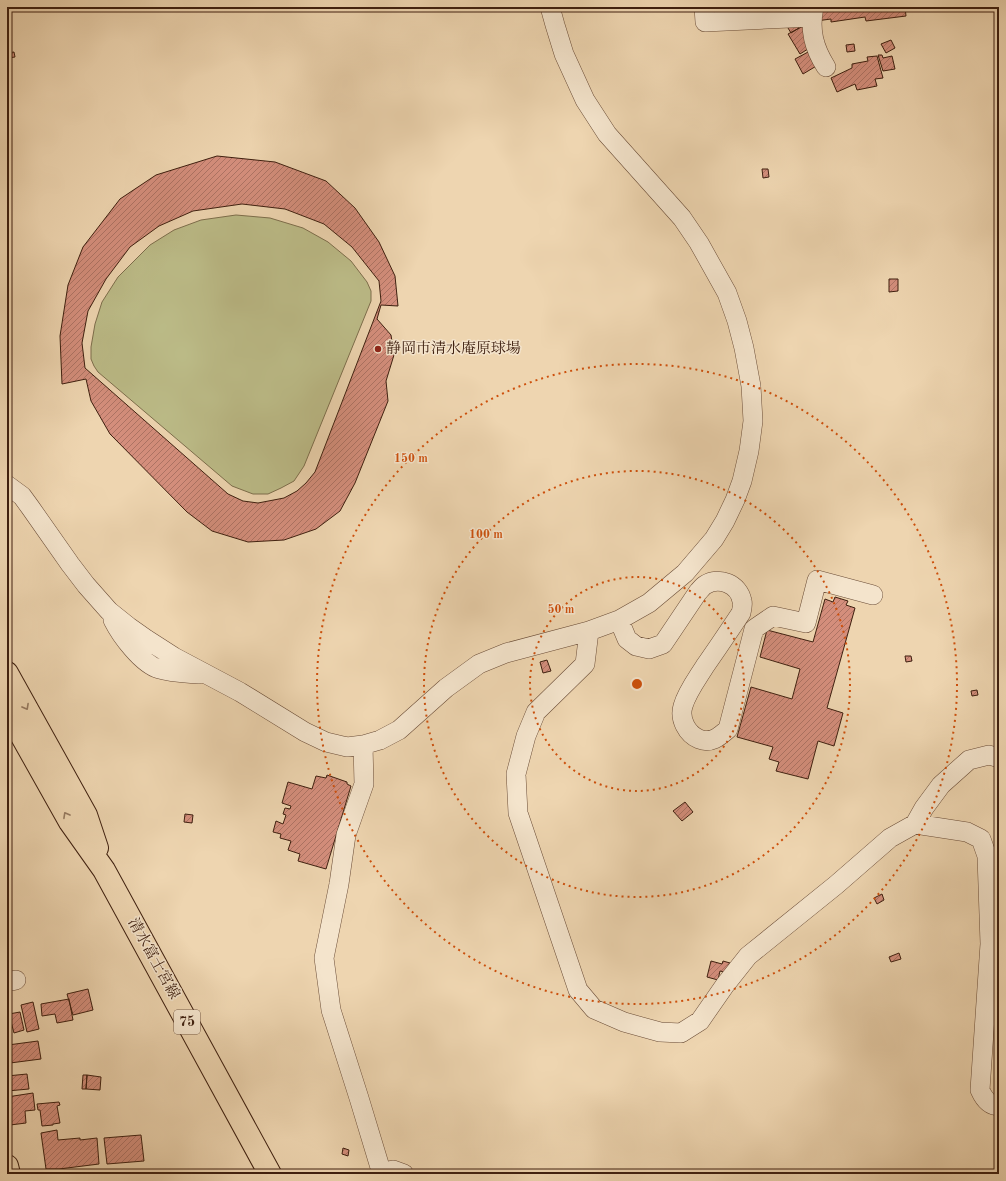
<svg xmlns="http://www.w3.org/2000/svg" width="1006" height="1181" font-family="'Old Standard TT','Noto Serif JP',serif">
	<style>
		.pitch { fill: #bcbc88; stroke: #7d6e4c }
		.building { fill: url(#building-hatch); stroke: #3e1f0f; fill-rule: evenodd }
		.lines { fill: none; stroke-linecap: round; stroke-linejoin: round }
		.minor-casing { stroke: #6a4c37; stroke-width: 20 }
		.major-casing { stroke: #3e1f0f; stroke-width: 24 }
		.minor { stroke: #f4e4cc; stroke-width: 19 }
		.major { stroke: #eed5b0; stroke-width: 22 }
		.oneway { stroke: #967a60 }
		.ring { fill: none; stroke: #ce500c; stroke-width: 2; stroke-dasharray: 2 4 }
		.poi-dot { fill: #8f2418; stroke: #f4e4cc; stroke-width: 1.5 }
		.labels { text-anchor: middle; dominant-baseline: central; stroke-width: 3; stroke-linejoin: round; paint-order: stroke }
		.shield { fill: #f4e4cc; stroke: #755a48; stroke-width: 1 }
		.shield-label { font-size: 14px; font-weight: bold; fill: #3e1f0f }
		.poi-label { font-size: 15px; fill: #3e1f0f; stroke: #f4e4cc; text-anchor: start }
		.street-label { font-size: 15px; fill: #3e1f0f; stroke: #f4e4cc }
		.centre { fill: #ce500c; stroke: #f4e4cc; stroke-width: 2 }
		.ring-label { font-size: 12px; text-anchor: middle; font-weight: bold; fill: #ce500c; stroke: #f4e4cc; stroke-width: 3; stroke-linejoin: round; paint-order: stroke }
	</style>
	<defs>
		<pattern id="building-hatch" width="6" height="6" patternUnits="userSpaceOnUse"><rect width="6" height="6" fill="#d48e7c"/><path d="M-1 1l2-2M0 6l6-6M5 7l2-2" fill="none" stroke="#ad7364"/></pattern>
	</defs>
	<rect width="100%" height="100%" fill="#eed5b0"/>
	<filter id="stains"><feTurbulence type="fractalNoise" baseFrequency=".005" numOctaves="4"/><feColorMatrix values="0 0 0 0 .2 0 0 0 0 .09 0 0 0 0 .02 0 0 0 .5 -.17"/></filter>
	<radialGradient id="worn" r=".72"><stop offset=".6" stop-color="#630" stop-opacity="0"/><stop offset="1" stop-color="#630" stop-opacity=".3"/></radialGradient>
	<path class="pitch" d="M 236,215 L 270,218 L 303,228 L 328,242 L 351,261 L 367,282 L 371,291 L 371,301 L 304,466 L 294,481 L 281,488 L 268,494 L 253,494 L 232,486 L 98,372 L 94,366 L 91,359 L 91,347 L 95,324 L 102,302 L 118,277 L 150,245 L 174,230 L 201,220 Z"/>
	<path class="building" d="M 819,7 L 905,7 L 906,16 L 866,21 L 865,17 L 831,22 L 831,19 L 816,21 Z
		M 794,19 L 799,28 L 791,33 L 785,23 Z
		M 805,25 L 811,47 L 800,54 L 788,34 Z
		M 891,40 L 895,48 L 886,53 L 881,44 Z
		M 854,44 L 855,51 L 847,52 L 846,45 Z
		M 810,51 L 818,65 L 803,74 L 795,59 Z
		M 14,52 L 15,57 L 8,58 L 7,53 Z
		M 878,55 L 882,55 L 883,58 L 892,56 L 895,69 L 883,71 Z
		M 877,56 L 883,78 L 875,79 L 877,86 L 857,90 L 855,84 L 837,92 L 831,78 L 852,68 L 852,64 L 868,61 L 867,57 Z
		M 217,156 L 275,162 L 326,181 L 355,208 L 379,242 L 395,276 L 398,306 L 381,305 L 377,319 L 391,335 L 394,355 L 386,381 L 388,401 L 355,483 L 340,511 L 316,529 L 284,540 L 248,542 L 212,531 L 187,512 L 110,434 L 91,401 L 86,379 L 62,384 L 60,336 L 68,285 L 83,247 L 120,199 L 156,175 ZM 242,204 L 285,209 L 324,224 L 352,247 L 379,281 L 381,301 L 315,472 L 306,483 L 297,491 L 284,498 L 258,503 L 243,501 L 228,494 L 85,368 L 82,343 L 88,311 L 106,279 L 130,247 L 159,226 L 193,211 Z
		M 762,169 L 768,169 L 769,177 L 763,178 Z
		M 889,279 L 898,279 L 898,291 L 889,292 Z
		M 835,597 L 848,601 L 846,605 L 855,608 L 827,708 L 843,713 L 834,746 L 818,741 L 808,779 L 776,771 L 779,762 L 769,759 L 773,747 L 737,737 L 751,687 L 792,699 L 800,669 L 760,657 L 767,630 L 813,642 L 825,599 L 833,602 Z
		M 905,656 L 911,656 L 912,661 L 906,662 Z
		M 547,660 L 551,671 L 543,673 L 540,662 Z
		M 977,690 L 978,695 L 972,696 L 971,691 Z
		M 327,775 L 347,782 L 347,784 L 351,786 L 326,869 L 298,861 L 300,854 L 288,850 L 291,841 L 280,838 L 281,834 L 273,832 L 276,821 L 283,824 L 286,815 L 283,814 L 285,808 L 290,809 L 291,806 L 282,803 L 288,782 L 312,789 L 316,776 L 326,778 Z
		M 685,802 L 693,812 L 682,821 L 673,811 Z
		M 185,814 L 193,815 L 192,823 L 184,822 Z
		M 882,894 L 884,900 L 877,904 L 874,898 Z
		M 899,953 L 901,959 L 891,962 L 889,957 Z
		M 711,961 L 722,964 L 723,961 L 730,963 L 724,972 L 720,971 L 718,980 L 707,977 Z
		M 88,989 L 93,1010 L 73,1015 L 67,994 Z
		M 69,999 L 73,1020 L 57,1023 L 55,1014 L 42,1016 L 41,1004 Z
		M 33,1002 L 39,1029 L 27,1032 L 21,1005 Z
		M 20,1012 L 24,1030 L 14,1033 L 9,1014 Z
		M 38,1041 L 41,1059 L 10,1063 L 8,1045 Z
		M 27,1074 L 29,1089 L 7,1091 L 7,1076 Z
		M 83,1075 L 87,1075 L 86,1089 L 82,1089 Z
		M 87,1075 L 101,1077 L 100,1090 L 86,1089 Z
		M 33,1093 L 35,1110 L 25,1111 L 26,1123 L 10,1125 L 9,1114 L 7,1114 L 7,1097 Z
		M 59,1102 L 60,1105 L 57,1106 L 60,1123 L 53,1124 L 53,1125 L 42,1126 L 40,1110 L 38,1110 L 37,1104 Z
		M 57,1130 L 58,1140 L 80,1138 L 80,1140 L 97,1138 L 99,1164 L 59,1169 L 46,1169 L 41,1133 Z
		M 141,1135 L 144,1161 L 107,1164 L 104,1138 Z
		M 343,1148 L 349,1150 L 348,1156 L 342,1154 Z"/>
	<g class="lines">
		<defs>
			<path id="minor" d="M 704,7 L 705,22 L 812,17
				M 814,7 C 809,30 814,48 826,67
				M 7,485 L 22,496 L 30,507 L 70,564 L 86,585 L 109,611 L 129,627 L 146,639 L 174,657 L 240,692 L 305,732 L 326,742 L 347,747 L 363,745 L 380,740 L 399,730 L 446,688 L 479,664 L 506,653 L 589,631 L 619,620 L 649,603 L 685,573 L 714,539 L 725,521 L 735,500 L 742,481 L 749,451 L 753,421 L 751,386 L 744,348 L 737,321 L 727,293 L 699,243 L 682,218 L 607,134 L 585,100 L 564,54 L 555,25 L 550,7
				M 113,620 C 121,636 142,664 159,669 C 172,673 186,673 199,674
				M 619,620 L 627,639 L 636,646 L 649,649 L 663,644 L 698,592 C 700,590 703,586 705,585 C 719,576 739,584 742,601 C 743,604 742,609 741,613 C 729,631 717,649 705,666 C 697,679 687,692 683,706 C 679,719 687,734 699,739 C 711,744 719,737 728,729 L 754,629 L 773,616 L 806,623 L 817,580 L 873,595
				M 589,631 L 585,664 L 536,712 L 526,736 L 516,774 L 518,813 L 578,990 L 594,1009 L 624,1022 L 660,1032 L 681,1033 L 700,1021 L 725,985 L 748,956 L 836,885 L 890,838 L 915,824 L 924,808 L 941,785 L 969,760 L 989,755 L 999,758
				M 363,745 L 364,784 L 346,835 L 339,884 L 324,958 L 331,1010 L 359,1098 L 382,1174
				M 915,824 L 967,832 L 981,839 L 987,856 L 990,944 L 980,1090 C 984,1099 989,1106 999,1106
				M 7,982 L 16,980
				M 382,1174 L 393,1170 L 404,1174"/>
			<path id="major" d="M 7,673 L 86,815 L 97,848
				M 7,710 L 70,822 L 104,870 L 270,1174
				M 7,1166 L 9,1174"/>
		</defs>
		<use href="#minor" class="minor-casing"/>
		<use href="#major" class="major-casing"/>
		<use href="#minor" class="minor"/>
		<use href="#major" class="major"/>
	</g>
	<defs><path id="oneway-chevron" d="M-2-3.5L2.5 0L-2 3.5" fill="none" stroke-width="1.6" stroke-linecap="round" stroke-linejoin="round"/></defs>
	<g class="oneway">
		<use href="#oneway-chevron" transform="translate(26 707) rotate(61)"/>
		<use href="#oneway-chevron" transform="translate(66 815) rotate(-119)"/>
	</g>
	<g class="ring">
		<circle cx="637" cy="684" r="107"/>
		<circle cx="637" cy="684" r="213"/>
		<circle cx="637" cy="684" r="320"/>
	</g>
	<circle class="poi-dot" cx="378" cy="349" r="4"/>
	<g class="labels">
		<rect class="shield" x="174" y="1010" width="26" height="24" rx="3"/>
		<g class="shield-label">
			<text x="187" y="1022">75</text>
		</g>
		<g class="poi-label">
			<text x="386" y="349">静岡市清水庵原球場</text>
		</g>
		<g class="street-label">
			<text transform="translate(153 959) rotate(61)">清水富士宮線</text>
		</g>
	</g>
	<circle cx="637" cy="684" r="6" class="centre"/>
	<g class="ring-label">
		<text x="411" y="462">150 m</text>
		<text x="486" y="538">100 m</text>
		<text x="561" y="613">50 m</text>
	</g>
	<rect width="1006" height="1181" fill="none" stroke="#eed5b0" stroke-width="24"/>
	<rect x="8" y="8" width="990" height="1165" fill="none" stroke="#3e1f0f" stroke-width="2"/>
	<rect x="12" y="12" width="982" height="1157" fill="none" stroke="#3e1f0f"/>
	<rect width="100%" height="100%" filter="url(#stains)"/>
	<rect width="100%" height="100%" fill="url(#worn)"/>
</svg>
